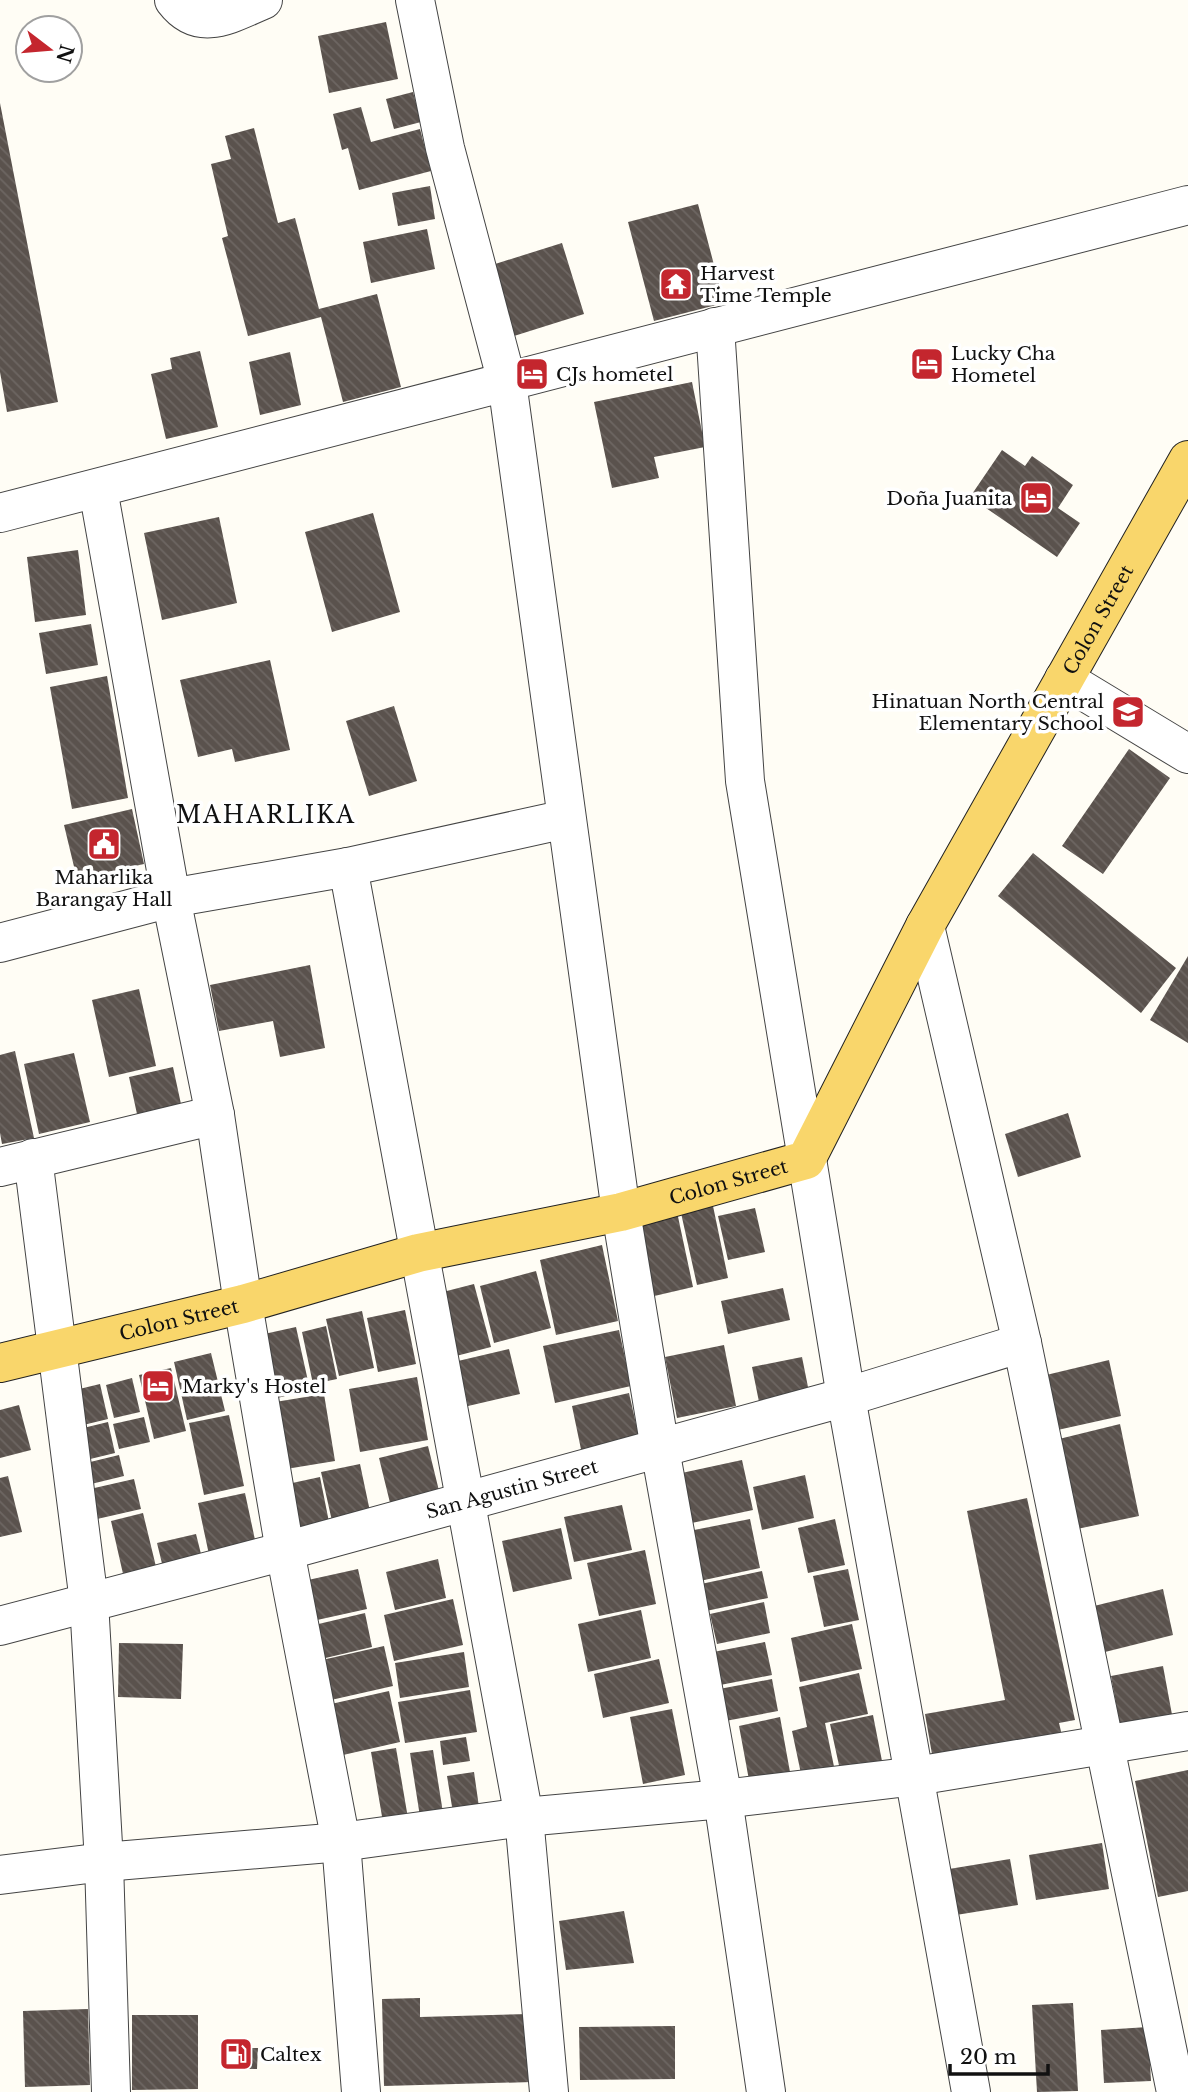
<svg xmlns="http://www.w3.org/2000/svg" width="1188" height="2092" font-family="'Libre Baskerville',serif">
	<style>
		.building { fill: url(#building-back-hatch) }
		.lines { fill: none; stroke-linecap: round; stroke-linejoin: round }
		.minor-casing { stroke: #444; stroke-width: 40 }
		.major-casing { stroke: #222; stroke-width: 40 }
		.minor { stroke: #fff; stroke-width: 38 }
		.major { stroke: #f9d66b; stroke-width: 38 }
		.labels { text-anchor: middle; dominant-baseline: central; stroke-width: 7; stroke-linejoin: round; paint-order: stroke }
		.poi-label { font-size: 19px; fill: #111; stroke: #fff; text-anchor: start }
		.street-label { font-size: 19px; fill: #111; stroke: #fff }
		.quarter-label { font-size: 23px; letter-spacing: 2px; fill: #111; stroke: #fff }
	</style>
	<defs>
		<pattern id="building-back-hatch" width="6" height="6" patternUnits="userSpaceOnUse" patternTransform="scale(1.75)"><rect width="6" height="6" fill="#5a524d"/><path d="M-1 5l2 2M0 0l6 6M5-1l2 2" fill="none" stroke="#6d6662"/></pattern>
	</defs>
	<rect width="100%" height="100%" fill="#fffdf5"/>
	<path class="building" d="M 386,22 L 398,79 L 329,93 L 318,36 Z
		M 413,92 L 421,122 L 394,129 L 386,99 Z
		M 0,103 L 58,402 L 7,412 L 0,372 Z
		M 361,107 L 371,142 L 420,129 L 431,171 L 359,190 L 348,148 L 342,150 L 333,114 Z
		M 254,128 L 278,223 L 295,218 L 319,309 L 377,294 L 401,387 L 343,402 L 321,317 L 248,336 L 222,238 L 228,236 L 211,164 L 231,159 L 225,136 Z
		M 430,186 L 435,219 L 398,226 L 392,193 Z
		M 698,204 L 724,303 L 654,321 L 628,222 Z
		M 427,229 L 435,269 L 371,283 L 363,242 Z
		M 562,243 L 584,314 L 514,336 L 492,265 Z
		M 200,351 L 218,427 L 166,439 L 151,374 L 172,369 L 170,358 Z
		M 290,352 L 301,405 L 260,415 L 249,362 Z
		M 692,382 L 705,447 L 654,457 L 659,478 L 612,488 L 594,402 Z
		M 1002,450 L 1025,466 L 1032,456 L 1073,485 L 1058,508 L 1080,523 L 1057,557 L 970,497 Z
		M 373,513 L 400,612 L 332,632 L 305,532 Z
		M 219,517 L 237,603 L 162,620 L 144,533 Z
		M 78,550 L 86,615 L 35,622 L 27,557 Z
		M 91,624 L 98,665 L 46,674 L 39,633 Z
		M 270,660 L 290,750 L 235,762 L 232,749 L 198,757 L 180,680 Z
		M 107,676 L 128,798 L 72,809 L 50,687 Z
		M 394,706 L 417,781 L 369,796 L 346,721 Z
		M 1129,749 L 1170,778 L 1103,874 L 1062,846 Z
		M 132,809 L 144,864 L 77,879 L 64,825 Z
		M 1033,853 L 1176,968 L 1141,1013 L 998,896 Z
		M 1188,956 L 1188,1043 L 1150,1020 Z
		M 310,965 L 325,1048 L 280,1057 L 273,1021 L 219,1031 L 210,985 Z
		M 139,989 L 156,1066 L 109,1077 L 92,1000 Z
		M 15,1051 L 34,1138 L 2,1144 L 0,1133 L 0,1055 Z
		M 74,1053 L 90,1122 L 39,1134 L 24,1064 Z
		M 173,1067 L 184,1118 L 140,1128 L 129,1077 Z
		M 1068,1113 L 1081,1157 L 1018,1177 L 1005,1134 Z
		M 713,1206 L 728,1278 L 697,1285 L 681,1213 Z
		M 755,1208 L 765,1252 L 728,1260 L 718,1216 Z
		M 677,1212 L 693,1287 L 650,1297 L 634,1222 Z
		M 602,1245 L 618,1321 L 556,1335 L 540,1260 Z
		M 536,1271 L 551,1328 L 494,1343 L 480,1286 Z
		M 474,1284 L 491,1347 L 456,1356 L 439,1293 Z
		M 783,1288 L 790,1320 L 728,1334 L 721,1301 Z
		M 405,1310 L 416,1364 L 378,1372 L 367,1318 Z
		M 362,1311 L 374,1368 L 339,1376 L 326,1319 Z
		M 326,1326 L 337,1379 L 313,1384 L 302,1332 Z
		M 296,1327 L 310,1390 L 269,1400 L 255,1336 Z
		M 619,1330 L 631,1386 L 555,1403 L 543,1346 Z
		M 724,1345 L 736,1406 L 677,1418 L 665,1357 Z
		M 509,1349 L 520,1394 L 468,1406 L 458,1361 Z
		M 211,1353 L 225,1411 L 187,1420 L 174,1362 Z
		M 802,1357 L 811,1402 L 761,1412 L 752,1367 Z
		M 1109,1360 L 1121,1416 L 1053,1431 L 1042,1376 Z
		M 171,1368 L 186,1431 L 154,1439 L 139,1375 Z
		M 417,1377 L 428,1440 L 360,1452 L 349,1389 Z
		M 132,1378 L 140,1412 L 114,1418 L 106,1385 Z
		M 100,1384 L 108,1419 L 79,1426 L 71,1391 Z
		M 629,1393 L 641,1446 L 583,1459 L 572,1406 Z
		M 324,1394 L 335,1461 L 280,1470 L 269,1403 Z
		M 19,1405 L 31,1450 L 0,1458 L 0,1410 Z
		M 229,1415 L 244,1486 L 204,1495 L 189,1423 Z
		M 144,1417 L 150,1442 L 119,1449 L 113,1424 Z
		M 108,1422 L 115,1453 L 82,1461 L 75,1430 Z
		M 1120,1424 L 1139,1516 L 1077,1529 L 1059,1439 Z
		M 428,1446 L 442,1503 L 393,1515 L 379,1458 Z
		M 119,1455 L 124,1476 L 87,1485 L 82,1464 Z
		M 742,1460 L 753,1510 L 687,1524 L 677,1474 Z
		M 360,1464 L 372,1521 L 334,1530 L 321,1472 Z
		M 805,1475 L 814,1518 L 762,1530 L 753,1487 Z
		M 8,1476 L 22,1532 L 0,1537 L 0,1478 Z
		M 320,1477 L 331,1532 L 294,1540 L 283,1485 Z
		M 134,1479 L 141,1509 L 97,1519 L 90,1489 Z
		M 245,1493 L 258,1554 L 211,1564 L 198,1503 Z
		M 1027,1498 L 1075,1720 L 1059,1723 L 1064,1744 L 933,1760 L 925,1714 L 1005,1700 L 967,1511 Z
		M 622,1505 L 632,1550 L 574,1562 L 564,1517 Z
		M 143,1513 L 159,1579 L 126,1587 L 111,1521 Z
		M 750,1519 L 760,1568 L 695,1582 L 684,1532 Z
		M 835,1519 L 845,1565 L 808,1573 L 798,1528 Z
		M 561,1528 L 572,1579 L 513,1592 L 502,1541 Z
		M 196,1534 L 205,1570 L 166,1580 L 157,1543 Z
		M 645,1550 L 656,1604 L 599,1616 L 587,1563 Z
		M 438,1559 L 446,1598 L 395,1610 L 386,1572 Z
		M 358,1569 L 367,1609 L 308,1622 L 299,1582 Z
		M 848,1569 L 859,1620 L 824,1627 L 813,1576 Z
		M 762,1571 L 768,1598 L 706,1611 L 701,1584 Z
		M 1163,1589 L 1173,1635 L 1105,1652 L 1094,1606 Z
		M 453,1599 L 463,1645 L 394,1661 L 384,1615 Z
		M 764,1602 L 770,1633 L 717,1644 L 710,1614 Z
		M 641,1610 L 651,1658 L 588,1672 L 578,1624 Z
		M 365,1613 L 372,1647 L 317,1660 L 310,1626 Z
		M 852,1624 L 862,1669 L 800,1682 L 791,1638 Z
		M 765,1642 L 772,1675 L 715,1686 L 708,1653 Z
		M 119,1643 L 183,1644 L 181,1699 L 118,1697 Z
		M 384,1646 L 393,1686 L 331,1700 L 322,1660 Z
		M 464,1652 L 469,1687 L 400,1698 L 395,1663 Z
		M 659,1659 L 669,1703 L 603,1718 L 594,1674 Z
		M 1163,1666 L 1173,1720 L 1121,1730 L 1111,1676 Z
		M 859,1673 L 868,1714 L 825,1723 L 837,1781 L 804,1788 L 792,1731 L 807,1727 L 799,1687 Z
		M 772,1679 L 778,1711 L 720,1722 L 714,1690 Z
		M 470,1690 L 477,1732 L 405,1743 L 398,1702 Z
		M 389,1691 L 400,1742 L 343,1755 L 331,1704 Z
		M 672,1709 L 685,1775 L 643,1784 L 630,1717 Z
		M 873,1715 L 882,1761 L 840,1770 L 830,1724 Z
		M 780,1717 L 790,1772 L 749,1780 L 739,1726 Z
		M 466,1737 L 470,1761 L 443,1765 L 440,1741 Z
		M 396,1748 L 410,1830 L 385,1834 L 371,1752 Z
		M 433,1750 L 444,1819 L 421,1823 L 410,1753 Z
		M 1188,1770 L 1188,1891 L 1158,1897 L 1135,1781 Z
		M 474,1772 L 481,1821 L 455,1825 L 447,1776 Z
		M 1102,1843 L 1109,1889 L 1036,1900 L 1029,1855 Z
		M 1010,1859 L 1018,1905 L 956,1915 L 949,1869 Z
		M 624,1911 L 634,1963 L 566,1970 L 559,1921 Z
		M 420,1998 L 420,2017 L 530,2014 L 532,2082 L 384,2086 L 382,1999 Z
		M 1073,2003 L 1078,2091 L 1037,2092 L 1032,2005 Z
		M 88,2009 L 90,2085 L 25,2087 L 23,2011 Z
		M 132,2015 L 198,2015 L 198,2089 L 132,2090 Z
		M 675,2026 L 675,2079 L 580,2080 L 579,2027 Z
		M 1148,2027 L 1151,2081 L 1104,2083 L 1101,2030 Z
		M 224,2048 L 258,2048 L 257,2069 L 224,2069 Z"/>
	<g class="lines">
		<defs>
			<g id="minor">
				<path d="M 174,0 C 200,34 231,13 263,0"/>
				<path d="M 415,0 L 445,148 L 507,382 L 621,1212 L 660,1449 L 723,1799 L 766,2092"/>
				<path d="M 715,327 L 745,781 L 846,1397 L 971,2092"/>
				<path d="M 98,489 L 171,898 L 215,1115 L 243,1304 L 285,1551 L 341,1842 L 361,2092"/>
				<path d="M 0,513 L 1188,205"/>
				<path d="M 1064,679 L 1188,754"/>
				<path d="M 348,867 L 524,1817 L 549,2092"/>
				<path d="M 925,926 L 1022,1343 L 1176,2092"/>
				<path d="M 0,943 L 171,898 L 348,867 L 566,819"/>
				<path d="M 33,1158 L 89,1602 L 104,1862 L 111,2092"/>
				<path d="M 0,1167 L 215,1115"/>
				<path id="s1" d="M 0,1626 L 285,1551 L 846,1397 L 1022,1343"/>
				<path d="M 0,1875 L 104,1862 L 341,1842 L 524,1817 L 723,1799 L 916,1776 L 1188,1731"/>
			</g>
			<g id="major">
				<path id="s2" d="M 0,1363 L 243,1304 L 418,1253 L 621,1212 L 806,1160 L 925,926 L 1188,460"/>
			</g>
		</defs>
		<use href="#minor" class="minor-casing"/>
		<use href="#major" class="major-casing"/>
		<use href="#minor" class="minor"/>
		<use href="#major" class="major"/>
	</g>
	<defs>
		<symbol id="temple-square" viewBox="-11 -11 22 22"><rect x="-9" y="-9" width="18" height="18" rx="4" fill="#c4262e" stroke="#fff"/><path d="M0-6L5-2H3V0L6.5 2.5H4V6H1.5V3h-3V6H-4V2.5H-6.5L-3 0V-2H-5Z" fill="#fff"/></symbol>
		<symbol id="hotel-square" viewBox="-11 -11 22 22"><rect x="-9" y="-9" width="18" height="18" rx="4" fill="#c4262e" stroke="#fff"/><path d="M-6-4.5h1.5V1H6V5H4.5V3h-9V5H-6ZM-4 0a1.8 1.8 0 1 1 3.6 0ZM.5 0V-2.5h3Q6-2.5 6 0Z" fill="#fff"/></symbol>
		<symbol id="school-square" viewBox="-11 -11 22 22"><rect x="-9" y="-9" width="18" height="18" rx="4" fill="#c4262e" stroke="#fff"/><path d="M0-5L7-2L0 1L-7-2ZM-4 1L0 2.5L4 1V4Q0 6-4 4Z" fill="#fff"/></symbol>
		<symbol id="civic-square" viewBox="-11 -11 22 22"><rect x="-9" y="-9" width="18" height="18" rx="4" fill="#c4262e" stroke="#fff"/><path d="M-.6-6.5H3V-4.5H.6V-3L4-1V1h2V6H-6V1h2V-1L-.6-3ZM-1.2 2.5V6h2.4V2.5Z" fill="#fff"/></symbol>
		<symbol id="fuel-square" viewBox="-11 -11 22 22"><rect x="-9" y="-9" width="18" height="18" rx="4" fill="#c4262e" stroke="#fff"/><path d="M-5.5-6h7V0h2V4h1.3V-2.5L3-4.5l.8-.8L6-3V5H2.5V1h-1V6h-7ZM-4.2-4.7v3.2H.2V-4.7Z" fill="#fff"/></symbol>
	</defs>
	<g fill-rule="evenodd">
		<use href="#temple-square" x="657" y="265" width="38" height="38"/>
		<use href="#hotel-square" x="908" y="345" width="38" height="38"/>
		<use href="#hotel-square" x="513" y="355" width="38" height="38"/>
		<use href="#hotel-square" x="1017" y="479" width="38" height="38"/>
		<use href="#school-square" x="1109" y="693" width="38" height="38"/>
		<use href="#civic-square" x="85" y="825" width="38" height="38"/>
		<use href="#hotel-square" x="139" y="1367" width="38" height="38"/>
		<use href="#fuel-square" x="217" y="2035" width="38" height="38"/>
	</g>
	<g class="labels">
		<g class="poi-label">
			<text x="700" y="273">Harvest<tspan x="700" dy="22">Time Temple</tspan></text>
			<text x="951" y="353">Lucky Cha<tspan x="951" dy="22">Hometel</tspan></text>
			<text x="556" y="374">CJs hometel</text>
			<text x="1012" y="498" text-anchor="end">Doña Juanita</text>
			<text x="1104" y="701" text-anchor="end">Hinatuan North Central<tspan x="1104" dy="22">Elementary School</tspan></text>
			<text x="104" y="877" text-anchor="middle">Maharlika<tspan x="104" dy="22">Barangay Hall</tspan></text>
			<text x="182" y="1386">Marky's Hostel</text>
			<text x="260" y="2054">Caltex</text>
		</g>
		<g class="street-label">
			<text stroke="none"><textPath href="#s2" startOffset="1446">Colon Street</textPath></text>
			<text stroke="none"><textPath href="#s2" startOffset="751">Colon Street</textPath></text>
			<text stroke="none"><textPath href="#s2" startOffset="184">Colon Street</textPath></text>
			<text stroke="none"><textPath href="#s1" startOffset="530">San Agustin Street</textPath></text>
		</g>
		<g class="quarter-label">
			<text x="266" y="815">MAHARLIKA</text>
		</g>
	</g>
	<g transform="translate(49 49) rotate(106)"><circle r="33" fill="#ffffff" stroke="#a0a0a0" stroke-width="2"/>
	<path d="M0-5L12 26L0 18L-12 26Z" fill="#c4262e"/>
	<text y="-10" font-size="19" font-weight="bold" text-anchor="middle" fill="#111111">N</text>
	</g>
	<path d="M950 2064v10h98v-10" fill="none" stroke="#111111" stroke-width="3.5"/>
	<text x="960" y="2064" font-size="21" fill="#111111" stroke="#ffffff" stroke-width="5" paint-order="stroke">20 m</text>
</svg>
